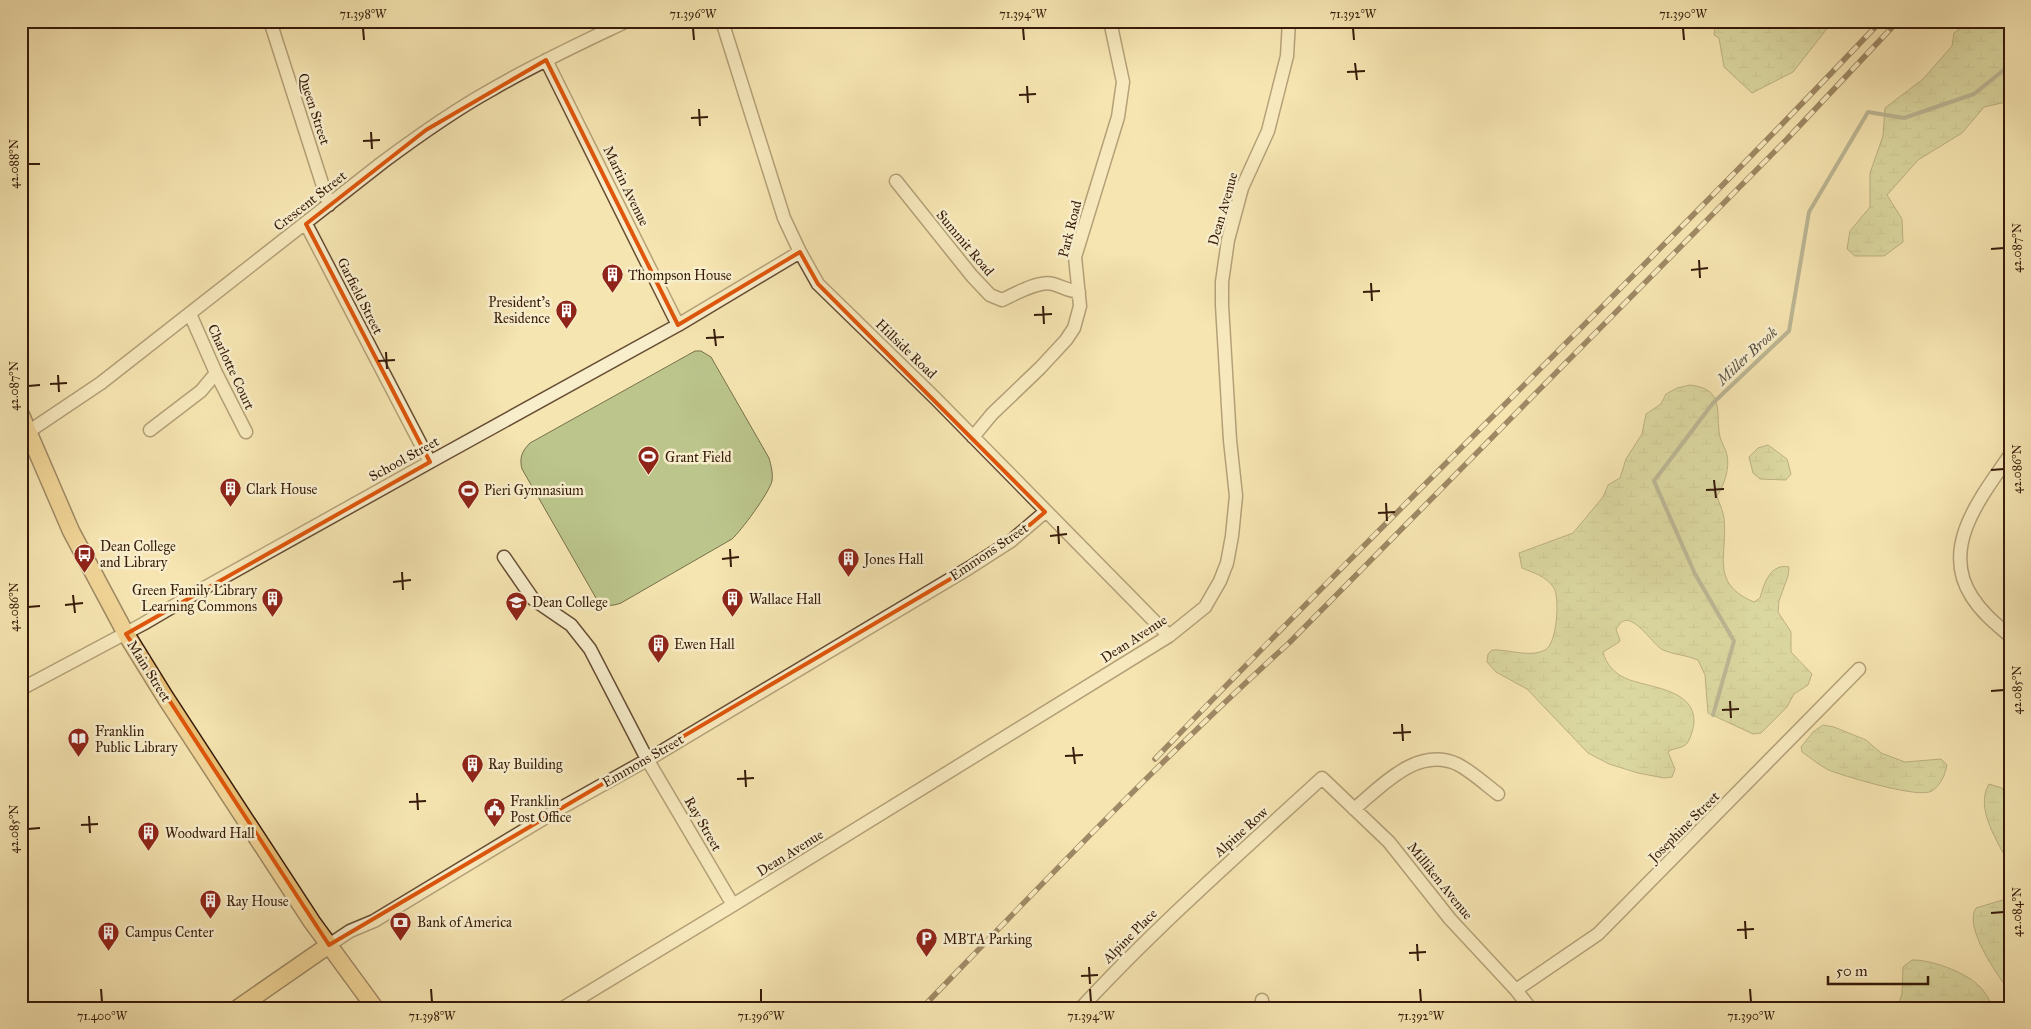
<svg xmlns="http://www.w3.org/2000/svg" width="2031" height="1029" font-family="'IM FELL Great Primer',serif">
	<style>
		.wetland { fill: url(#wetland-marsh); stroke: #78704b }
		.park { fill: #bbc58c; stroke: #78704b }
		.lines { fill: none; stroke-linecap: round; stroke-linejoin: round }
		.stream { stroke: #757c71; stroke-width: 4 }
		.minor-casing { stroke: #664d34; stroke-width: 15 }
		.major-casing { stroke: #361a0a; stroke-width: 19 }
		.minor { stroke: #f8eecc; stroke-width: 12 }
		.major { stroke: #eac278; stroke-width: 16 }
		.rail-casing { stroke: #361a0a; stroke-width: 5.5 }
		.rail { stroke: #f8eecc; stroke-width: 4; stroke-dasharray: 11; stroke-linecap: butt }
		.marked { fill: none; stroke: #df560c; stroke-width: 4; stroke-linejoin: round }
		.ticks { fill: none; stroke: #361a0a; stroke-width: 2 }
		.labels { text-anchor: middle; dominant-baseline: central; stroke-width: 5; stroke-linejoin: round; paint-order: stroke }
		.street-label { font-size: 14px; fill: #361a0a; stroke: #f8eecc }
		.poi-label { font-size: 14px; fill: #361a0a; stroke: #f8eecc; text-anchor: start }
		.water-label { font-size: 15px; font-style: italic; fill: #5b5346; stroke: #f8eecc }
		.neatline { fill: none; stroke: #361a0a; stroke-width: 2 }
		.ticks-label { font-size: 12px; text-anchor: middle; fill: #361a0a }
	</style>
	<defs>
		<pattern id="wetland-marsh" width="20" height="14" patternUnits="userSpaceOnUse" patternTransform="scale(1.25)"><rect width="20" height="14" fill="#bbc58c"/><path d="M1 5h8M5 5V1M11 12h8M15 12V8" fill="none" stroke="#a1a977"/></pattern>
	</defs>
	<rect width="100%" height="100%" fill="#f5e5b1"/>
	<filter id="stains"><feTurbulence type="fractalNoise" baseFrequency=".004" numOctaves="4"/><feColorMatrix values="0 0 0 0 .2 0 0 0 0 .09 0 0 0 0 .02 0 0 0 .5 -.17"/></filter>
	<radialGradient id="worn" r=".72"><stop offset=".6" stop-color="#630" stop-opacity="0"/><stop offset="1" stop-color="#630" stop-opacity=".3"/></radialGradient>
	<path class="wetland" d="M 1716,21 L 1833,21 L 1793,72 L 1752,93 L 1724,67 L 1719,38 L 1714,35 Z
		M 1970,21 L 2010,21 L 2010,101 L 1984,107 L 1962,133 L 1918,160 L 1887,195 L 1902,219 L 1903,242 L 1884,256 L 1855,256 L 1847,249 L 1850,231 L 1870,207 L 1870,173 L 1883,136 L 1885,108 L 1923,79 L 1952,46 L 1954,33 Z
		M 1690,385 C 1726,389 1715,413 1720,437 C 1722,444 1726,449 1727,455 C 1730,469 1724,485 1717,496 C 1719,503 1723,511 1724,518 C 1728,555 1709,583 1754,602 L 1760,598 C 1764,584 1770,563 1789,567 L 1788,576 L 1779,601 L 1778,612 L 1791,632 L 1791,652 L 1812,674 L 1808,685 L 1794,694 L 1787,707 L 1761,733 L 1753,734 L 1708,713 L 1705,675 L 1698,660 C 1687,655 1674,655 1663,650 C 1651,644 1628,602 1616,630 L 1620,640 L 1619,642 L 1603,652 C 1606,664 1614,673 1625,678 C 1647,688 1696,688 1694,723 C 1693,729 1691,737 1688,742 C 1684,749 1674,747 1668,752 L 1675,769 L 1672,777 L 1664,778 L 1638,773 L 1609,764 L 1588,753 L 1527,689 L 1496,672 L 1487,662 L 1488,654 L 1492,650 C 1508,649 1530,658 1545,650 C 1557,644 1560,599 1554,588 C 1546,576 1534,573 1522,568 L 1519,553 L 1573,533 L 1603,497 L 1608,485 L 1620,478 L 1626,459 L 1642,434 L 1646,414 L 1661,404 L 1666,394 L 1677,388 Z
		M 1768,445 L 1787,459 L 1791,474 L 1786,480 L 1760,479 L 1753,473 L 1749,457 L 1758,448 Z
		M 1823,725 L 1834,727 L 1866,740 L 1881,753 L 1905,762 L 1941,759 L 1947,765 C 1945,775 1941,785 1932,791 C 1919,799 1848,777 1831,771 C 1821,767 1811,758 1802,752 L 1801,747 L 1813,732 Z
		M 1989,784 L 2002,788 L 2010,804 L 2010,866 C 1999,843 1974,809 1989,784 Z
		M 2010,896 L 2010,992 C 1998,976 1963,927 1976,908 L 2006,899 Z
		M 1912,960 C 1929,959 1965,972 1978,985 C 1985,991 1989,999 1993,1008 L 1897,1008 L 1902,994 L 1903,967 Z"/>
	<path class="park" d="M 695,351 L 701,351 L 711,357 L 769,458 C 771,465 773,473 772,481 C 769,493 741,531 732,539 L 621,603 C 611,607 603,606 596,598 L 522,469 C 519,458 522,451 530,443 Z"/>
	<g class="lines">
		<path class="stream" d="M 1713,715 L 1734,641 L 1695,574 L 1654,481 L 1713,403 L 1789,331 L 1809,212 L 1868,112 L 1904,118 L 1974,94 L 2010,65"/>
		<defs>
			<path id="minor" d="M 270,21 L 329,205
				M 722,21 L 784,218 L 800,252 L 818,284 L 935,398 L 1169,636
				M 546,60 L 678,325
				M 896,181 L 972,276 L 990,295 L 1002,300 C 1015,294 1039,280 1053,284 C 1063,287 1069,291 1079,292
				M 306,224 L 430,462
				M 190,314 L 216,373 L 246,432
				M 150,430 L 201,391 L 216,373
				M 28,432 L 101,383 L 383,162 C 418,136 453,111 491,90 C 535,64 581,43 627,21
				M 973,437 L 992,414 L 1040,368 L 1066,340 L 1074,328 L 1080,306 L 1075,257 L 1118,117 L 1123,82 L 1110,21
				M 2010,455 C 1982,496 1939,547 1972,597 C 1982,613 1996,624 2010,636
				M 504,557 L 533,599 L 571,625 L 590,649 L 647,759 L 733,905
				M 21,689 L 143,624 L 206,587 L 430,462 L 678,325 L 800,252
				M 1354,809 C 1382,786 1417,746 1457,764 C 1471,771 1485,784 1498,794
				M 329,945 L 350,931 L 374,921 L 561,808 L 654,756 L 969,568 L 1011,541 L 1045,512
				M 1516,990 L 1598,934 L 1859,669
				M 563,1008 L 733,905 L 1169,636 L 1205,607 L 1220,581 L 1227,563 L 1232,536 L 1236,496 L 1230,440 L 1222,305 L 1222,282 L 1228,240 L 1242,188 L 1268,131 L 1287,56 L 1289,21
				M 1081,1008 C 1156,927 1240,853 1322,778 L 1389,842 L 1450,919 L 1516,990 L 1530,1008
				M 1262,1008 L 1262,1000"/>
			<path id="major" d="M 21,415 L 71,531 L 126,634 L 165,697 L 312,922 L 375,1008
				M 238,1008 L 329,945"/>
		</defs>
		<use href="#minor" class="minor-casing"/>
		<use href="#major" class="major-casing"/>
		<use href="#minor" class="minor"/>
		<use href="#major" class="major"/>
		<defs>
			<path id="rail" d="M 1155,759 C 1394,510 1644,271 1881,21
				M 922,1008 C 1042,884 1161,759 1289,643 L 1788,138 L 1898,21"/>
		</defs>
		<use href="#rail" class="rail-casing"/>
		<use href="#rail" class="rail"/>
	</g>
	<path d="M0 0H2031V1029H0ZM 546,60 L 678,325 L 800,252 L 818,284 L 1045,512 L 1011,541 L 969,568 L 329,945 L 126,634 L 430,462 L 306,224 L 426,130 Z" fill="#f5e5b1" fill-opacity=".55" fill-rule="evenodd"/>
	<path class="marked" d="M 546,60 L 678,325 L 800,252 L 818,284 L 1045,512 L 1011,541 L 969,568 L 329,945 L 126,634 L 430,462 L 306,224 L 426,130 Z"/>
	<path class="ticks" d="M 363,28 L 364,40M 693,28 L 694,40M 1023,28 L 1024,40M 1353,28 L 1354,40M 1683,28 L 1684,40M 1355,63 L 1357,80M 1347,72 L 1365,71M 1027,86 L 1028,103M 1019,95 L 1036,94M 699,109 L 700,126M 691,118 L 708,117M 371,132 L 372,149M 363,141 L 380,140M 28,164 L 40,164M 1991,249 L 2004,248M 1699,260 L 1700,278M 1691,270 L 1708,268M 1371,283 L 1372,301M 1363,292 L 1380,291M 1043,306 L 1044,324M 1034,315 L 1052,314M 714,329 L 716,346M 706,338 L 724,337M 386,352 L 387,369M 378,361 L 395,360M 58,375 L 59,392M 50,384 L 67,383M 28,386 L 40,385M 1991,470 L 2004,469M 1714,480 L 1716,498M 1706,490 L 1724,489M 1386,503 L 1387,521M 1378,513 L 1395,512M 1058,526 L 1059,544M 1050,536 L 1067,534M 730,549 L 731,567M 722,559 L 739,557M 402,572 L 403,590M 393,582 L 411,580M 73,595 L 75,613M 65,605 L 83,603M 28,607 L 40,606M 1991,691 L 2004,690M 1730,701 L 1731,718M 1722,710 L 1739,709M 1402,724 L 1403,741M 1393,733 L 1411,732M 1073,747 L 1075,764M 1065,756 L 1083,755M 745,770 L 746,787M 737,779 L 754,778M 417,793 L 418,810M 409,802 L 426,801M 89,816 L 90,833M 81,825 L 98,824M 28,829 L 40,828M 1991,913 L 2004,912M 1745,921 L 1746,939M 1737,930 L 1754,929M 1417,944 L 1418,961M 1409,953 L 1426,952M 1089,967 L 1090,984M 1081,976 L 1098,975M 101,989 L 102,1002M 431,989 L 432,1002M 761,989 L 761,1002M 1090,989 L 1091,1002M 1420,989 L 1421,1002M 1750,989 L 1751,1002"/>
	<defs>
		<symbol id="building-pin" viewBox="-11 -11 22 30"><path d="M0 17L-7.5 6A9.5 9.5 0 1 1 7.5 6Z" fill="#8f2418" stroke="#f8eecc"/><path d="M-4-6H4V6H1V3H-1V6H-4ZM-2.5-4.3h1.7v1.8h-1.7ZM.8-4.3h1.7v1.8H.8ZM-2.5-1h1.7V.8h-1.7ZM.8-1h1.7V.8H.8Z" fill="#fff"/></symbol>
		<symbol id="stadium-pin" viewBox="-11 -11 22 30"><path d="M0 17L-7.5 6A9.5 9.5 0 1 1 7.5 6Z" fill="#8f2418" stroke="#f8eecc"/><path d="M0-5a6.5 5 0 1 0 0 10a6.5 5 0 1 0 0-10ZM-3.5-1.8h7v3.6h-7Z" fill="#fff"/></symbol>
		<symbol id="bus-pin" viewBox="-11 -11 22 30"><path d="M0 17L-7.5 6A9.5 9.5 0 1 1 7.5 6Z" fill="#8f2418" stroke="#f8eecc"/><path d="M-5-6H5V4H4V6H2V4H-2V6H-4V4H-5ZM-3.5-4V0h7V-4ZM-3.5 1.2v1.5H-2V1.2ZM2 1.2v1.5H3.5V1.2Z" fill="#fff"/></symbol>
		<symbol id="university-pin" viewBox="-11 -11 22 30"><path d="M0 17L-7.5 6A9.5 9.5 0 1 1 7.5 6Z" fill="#8f2418" stroke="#f8eecc"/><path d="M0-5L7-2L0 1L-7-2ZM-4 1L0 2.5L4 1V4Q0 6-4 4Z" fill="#fff"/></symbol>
		<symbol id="library-pin" viewBox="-11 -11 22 30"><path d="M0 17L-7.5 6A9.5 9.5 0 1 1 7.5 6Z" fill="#8f2418" stroke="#f8eecc"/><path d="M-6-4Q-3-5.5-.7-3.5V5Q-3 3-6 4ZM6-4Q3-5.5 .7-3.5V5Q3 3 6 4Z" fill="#fff"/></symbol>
		<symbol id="civic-pin" viewBox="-11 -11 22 30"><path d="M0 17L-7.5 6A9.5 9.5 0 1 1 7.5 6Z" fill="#8f2418" stroke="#f8eecc"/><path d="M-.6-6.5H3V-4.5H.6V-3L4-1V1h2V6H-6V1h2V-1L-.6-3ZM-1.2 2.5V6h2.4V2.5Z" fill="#fff"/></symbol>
		<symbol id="bank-pin" viewBox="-11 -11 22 30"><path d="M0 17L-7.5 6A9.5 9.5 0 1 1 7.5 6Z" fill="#8f2418" stroke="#f8eecc"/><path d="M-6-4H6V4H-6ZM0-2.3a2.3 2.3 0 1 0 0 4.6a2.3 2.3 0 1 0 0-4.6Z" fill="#fff"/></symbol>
		<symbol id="parking-pin" viewBox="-11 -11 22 30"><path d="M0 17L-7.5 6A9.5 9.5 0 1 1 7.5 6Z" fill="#8f2418" stroke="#f8eecc"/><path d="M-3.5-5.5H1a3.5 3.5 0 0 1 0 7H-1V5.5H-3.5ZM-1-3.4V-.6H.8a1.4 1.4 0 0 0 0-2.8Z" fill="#fff"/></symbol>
	</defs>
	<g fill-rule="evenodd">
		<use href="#building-pin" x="600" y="262" width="25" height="34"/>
		<use href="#building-pin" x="554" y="298" width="25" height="34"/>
		<use href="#stadium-pin" x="636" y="444" width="25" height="34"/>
		<use href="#building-pin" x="218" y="476" width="25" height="34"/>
		<use href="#stadium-pin" x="456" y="478" width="25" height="34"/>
		<use href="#bus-pin" x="72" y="542" width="25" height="34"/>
		<use href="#building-pin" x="836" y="546" width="25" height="34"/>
		<use href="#building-pin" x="260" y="586" width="25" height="34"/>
		<use href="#building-pin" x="720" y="586" width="25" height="34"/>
		<use href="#university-pin" x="504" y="590" width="25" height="34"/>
		<use href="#building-pin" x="646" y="632" width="25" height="34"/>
		<use href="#library-pin" x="66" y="726" width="25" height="34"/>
		<use href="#building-pin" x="460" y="752" width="25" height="34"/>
		<use href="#civic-pin" x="482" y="796" width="25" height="34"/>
		<use href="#building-pin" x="136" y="820" width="25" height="34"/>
		<use href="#building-pin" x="198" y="888" width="25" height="34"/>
		<use href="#bank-pin" x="388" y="910" width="25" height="34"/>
		<use href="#building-pin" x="96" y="920" width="25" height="34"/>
		<use href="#parking-pin" x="914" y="926" width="25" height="34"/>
	</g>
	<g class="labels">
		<g class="street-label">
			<text transform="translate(314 109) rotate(72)">Queen Street</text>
			<text transform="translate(626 186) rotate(64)">Martin Avenue</text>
			<text transform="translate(310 201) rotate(-38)">Crescent Street</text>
			<text transform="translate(1223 209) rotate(-74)">Dean Avenue</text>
			<text transform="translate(1070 229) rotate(-76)">Park Road</text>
			<text transform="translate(965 243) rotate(50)">Summit Road</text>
			<text transform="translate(360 296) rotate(63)">Garfield Street</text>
			<text transform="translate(906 349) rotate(44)">Hillside Road</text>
			<text transform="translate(231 367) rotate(65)">Charlotte Court</text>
			<text transform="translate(404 459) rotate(-29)">School Street</text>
			<text transform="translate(989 552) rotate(-34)">Emmons Street</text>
			<text transform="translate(1134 639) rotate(-33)">Dean Avenue</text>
			<text transform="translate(149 671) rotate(58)">Main Street</text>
			<text transform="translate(643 761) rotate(-30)">Emmons Street</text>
			<text transform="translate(703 824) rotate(60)">Ray Street</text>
			<text transform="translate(1684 827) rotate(-45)">Josephine Street</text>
			<text transform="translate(1241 832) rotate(-42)">Alpine Row</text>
			<text transform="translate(790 853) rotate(-32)">Dean Avenue</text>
			<text transform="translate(1440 881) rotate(51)">Milliken Avenue</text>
			<text transform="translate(1130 936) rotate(-45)">Alpine Place</text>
		</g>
		<g class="poi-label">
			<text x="628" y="275">Thompson House</text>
			<text x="550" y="302" text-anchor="end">President's<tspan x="550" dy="16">Residence</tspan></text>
			<text x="665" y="457">Grant Field</text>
			<text x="246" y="489">Clark House</text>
			<text x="484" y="490">Pieri Gymnasium</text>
			<text x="100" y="546">Dean College<tspan x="100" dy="16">and Library</tspan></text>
			<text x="864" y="559">Jones Hall</text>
			<text x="257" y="590" text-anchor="end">Green Family Library<tspan x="257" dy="16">Learning Commons</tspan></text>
			<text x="749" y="599">Wallace Hall</text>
			<text x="532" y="602">Dean College</text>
			<text x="674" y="644">Ewen Hall</text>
			<text x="95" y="731">Franklin<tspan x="95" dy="16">Public Library</tspan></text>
			<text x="488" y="764">Ray Building</text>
			<text x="510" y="801">Franklin<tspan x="510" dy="16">Post Office</tspan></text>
			<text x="165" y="833">Woodward Hall</text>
			<text x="226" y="901">Ray House</text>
			<text x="417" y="922">Bank of America</text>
			<text x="125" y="932">Campus Center</text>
			<text x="943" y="939">MBTA Parking</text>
		</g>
		<g class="water-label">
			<text transform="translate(1747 356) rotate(-43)">Miller Brook</text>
		</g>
	</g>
	<rect width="2031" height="1029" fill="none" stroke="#f5e5b1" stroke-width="55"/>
	<path d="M1828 976v8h100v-8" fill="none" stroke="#361a0a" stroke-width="2.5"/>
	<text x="1836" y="976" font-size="15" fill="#361a0a" stroke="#f8eecc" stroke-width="4" paint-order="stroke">50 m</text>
	<rect x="28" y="28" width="1976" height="974" class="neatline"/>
	<g class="ticks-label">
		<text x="363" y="18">71.398°W</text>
		<text x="693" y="18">71.396°W</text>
		<text x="1023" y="18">71.394°W</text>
		<text x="1353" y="18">71.392°W</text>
		<text x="1683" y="18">71.390°W</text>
		<text transform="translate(14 164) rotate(-90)" y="4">42.088°N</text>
		<text transform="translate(2017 248) rotate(-90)" y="4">42.087°N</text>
		<text transform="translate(14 386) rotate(-90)" y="4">42.087°N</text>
		<text transform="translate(2017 469) rotate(-90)" y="4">42.086°N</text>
		<text transform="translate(14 607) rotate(-90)" y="4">42.086°N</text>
		<text transform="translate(2017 690) rotate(-90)" y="4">42.085°N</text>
		<text transform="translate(14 829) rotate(-90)" y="4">42.085°N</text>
		<text transform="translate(2017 912) rotate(-90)" y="4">42.084°N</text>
		<text x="102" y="1020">71.400°W</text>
		<text x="432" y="1020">71.398°W</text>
		<text x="761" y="1020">71.396°W</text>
		<text x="1091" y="1020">71.394°W</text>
		<text x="1421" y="1020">71.392°W</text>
		<text x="1751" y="1020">71.390°W</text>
	</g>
	<rect width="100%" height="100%" filter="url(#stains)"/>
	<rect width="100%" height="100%" fill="url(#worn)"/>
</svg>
